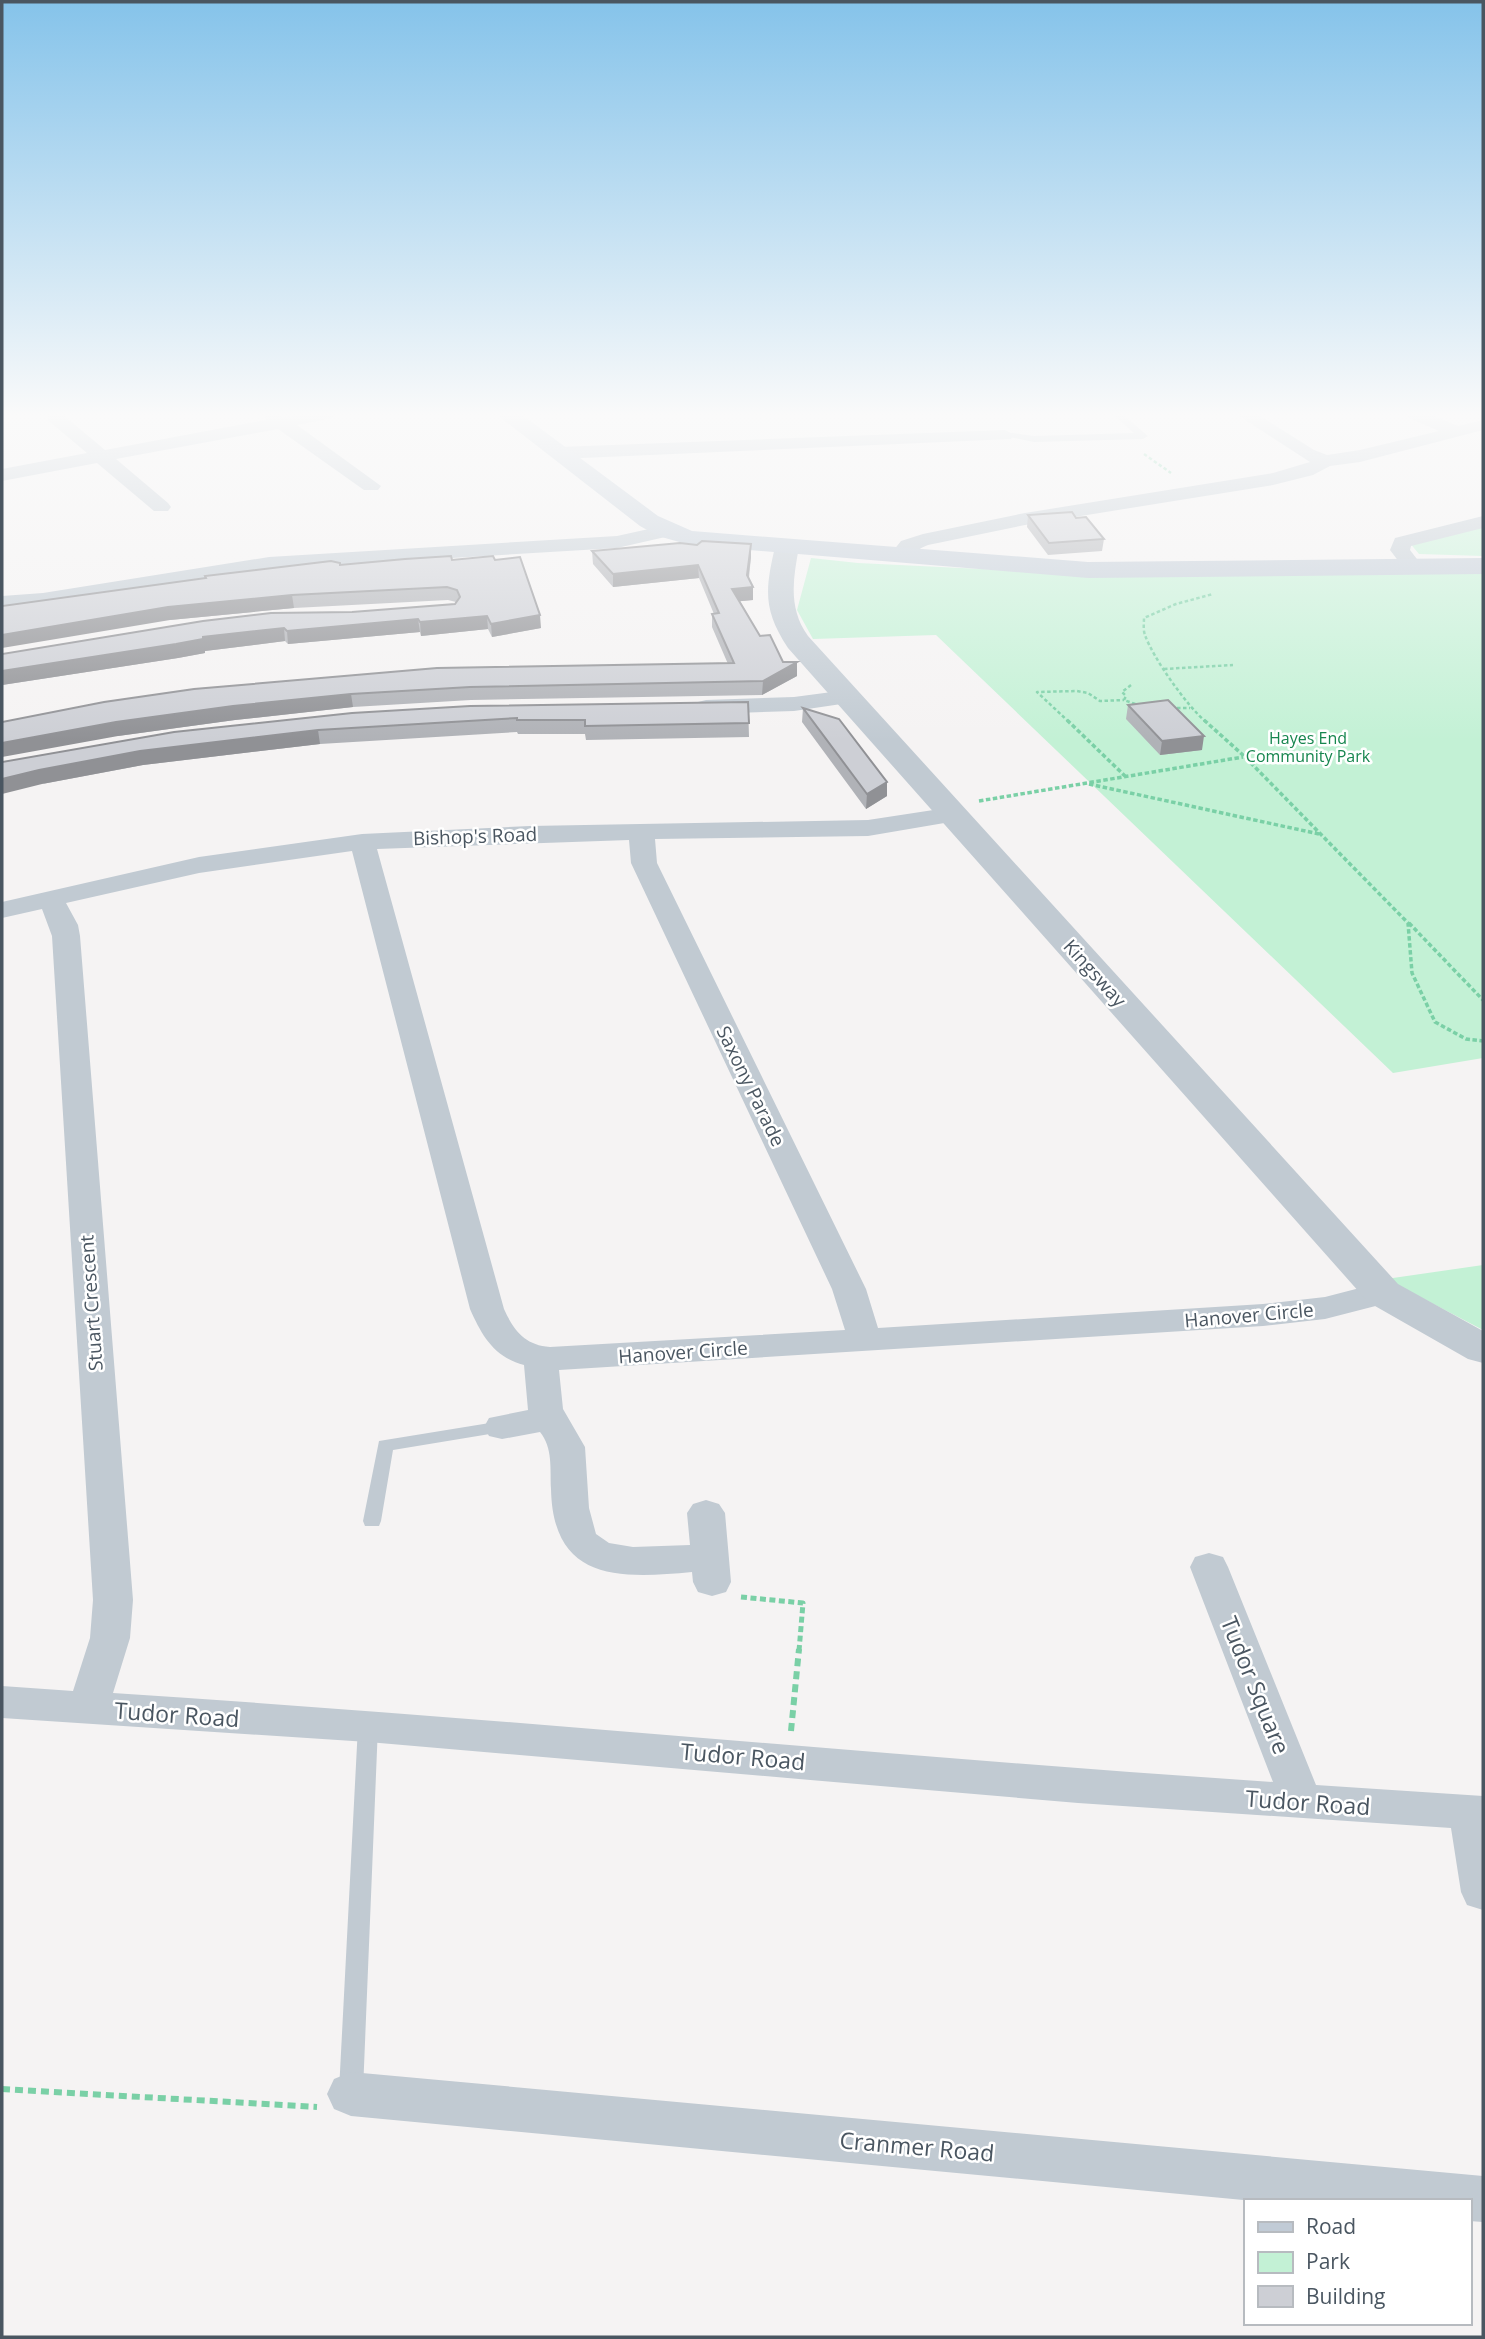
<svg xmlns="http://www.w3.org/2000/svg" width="1485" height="2339" font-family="'Open Sans',sans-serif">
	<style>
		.green { fill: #c3f1d5 }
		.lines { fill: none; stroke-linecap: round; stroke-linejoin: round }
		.path-far3 { stroke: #7ad0a6; stroke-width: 2.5; stroke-dasharray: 3.5 2.5; stroke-linecap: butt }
		.path-far2 { stroke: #7ad0a6; stroke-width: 3.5; stroke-dasharray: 4.5 2.5; stroke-linecap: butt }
		.path-far1 { stroke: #7ad0a6; stroke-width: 5; stroke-dasharray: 6 3.5; stroke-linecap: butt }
		.path { stroke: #7ad0a6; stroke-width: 6; stroke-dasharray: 8 5; stroke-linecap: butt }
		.service { fill: #c1cad2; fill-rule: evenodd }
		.minor { fill: #c1cad2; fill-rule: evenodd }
		.tertiary { fill: #c1cad2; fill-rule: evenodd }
		.secondary { fill: #c1cbd6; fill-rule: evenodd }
		.wall { fill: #b0b2b7 }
		.shaded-wall { fill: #909195 }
		.building { fill: #cdcfd5; stroke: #909195; stroke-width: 2 }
		.labels { text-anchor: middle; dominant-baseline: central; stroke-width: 5; stroke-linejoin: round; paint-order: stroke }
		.far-park-label { font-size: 16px; fill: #17864f; stroke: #fff }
		.street-label { font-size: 19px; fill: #4a5661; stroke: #fff }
		.near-street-label { font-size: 23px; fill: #4a5661; stroke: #fff }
	</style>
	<rect width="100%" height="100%" fill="#f5f3f3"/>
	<path class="green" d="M 1483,524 L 1483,556 L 1419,554 L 1409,542 Z
		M 811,558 L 858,563 L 1108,575 L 1483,573 L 1483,1058 L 1393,1073 L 936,635 L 813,639 L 797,610 Z
		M 1483,1265 L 1483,1330 L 1386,1279 Z"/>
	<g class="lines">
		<path class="path-far3" d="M 1144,454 L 1171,473
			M 1164,669 L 1233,665
			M 1131,685 L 1122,692 L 1126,696 L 1124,700 L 1138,705
			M 1171,708 L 1190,708
			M 1069,722 L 1037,692 L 1077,691 L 1088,693 L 1100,701 L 1124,700
			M 1206,722 C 1187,706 1153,658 1145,635 C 1143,630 1144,623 1144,618 L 1176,604 L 1213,594"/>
		<path class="path-far2" d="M 1067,720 L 1125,776
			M 1204,720 L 1244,756 L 1408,923 L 1412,973 L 1435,1022 L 1466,1039 L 1483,1041
			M 1089,784 L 1319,834
			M 979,801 L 1243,757
			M 1409,923 L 1483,1000"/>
		<path class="path-far1" d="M 741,1597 L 803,1603 L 799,1651"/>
		<path class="path" d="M 791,1731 L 799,1649
			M 2,2089 L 317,2107"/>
		<path class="service" d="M 1112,414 L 1122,414 L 1148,436 L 1143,439 L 1034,442 L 1000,435 L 1005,432 L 1034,436 L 1134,433 Z
			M 502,1421 L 508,1423 L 511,1427 L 508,1431 L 393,1450 L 381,1521 L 379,1526 L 365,1526 L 363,1521 L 379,1441 Z
			M 368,1718 L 375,1720 L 378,1726 L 363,2091 L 360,2099 L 351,2102 L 342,2099 L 339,2091 L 358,1726 L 361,1720 Z"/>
		<path class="minor" d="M 50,414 L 62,414 L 105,450 L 266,420 L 264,414 L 285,417 L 336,414 L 333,418 L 297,425 L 381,486 L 378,490 L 364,490 L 278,429 L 116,459 L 168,503 L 171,507 L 168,511 L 154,511 L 97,463 L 2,481 L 2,469 L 87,453 L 50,422 L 47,418 Z
			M 1236,414 L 1257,414 L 1314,450 L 1327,455 L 1360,450 L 1439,431 L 1409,418 L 1406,414 L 1430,414 L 1458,426 L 1483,420 L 1483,430 L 1360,462 L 1330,466 L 1313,475 L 1273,485 L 1025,525 L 928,545 C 913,550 908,564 892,560 L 889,556 L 901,541 L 923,534 L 1025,513 L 1273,473 L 1310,462 Z
			M 1005,430 L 1014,435 L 1011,439 L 559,459 L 550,453 L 559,447 Z
			M 1483,516 L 1483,528 L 1411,546 L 1410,550 L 1423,567 L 1420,571 L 1406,571 L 1390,550 L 1395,538 Z
			M 667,525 L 674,527 L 677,531 L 674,535 L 617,548 L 269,569 L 43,605 L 2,608 L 2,596 L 43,593 L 269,557 L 617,536 Z
			M 847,690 L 855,692 L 858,697 L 855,702 L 794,711 L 706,714 L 698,712 L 694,707 L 698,702 L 706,700 L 794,697 Z
			M 953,807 L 962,810 L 966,815 L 962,820 L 868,836 L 655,839 L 657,863 L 866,1289 L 878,1328 L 1263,1304 L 1325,1297 L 1383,1282 L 1395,1285 L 1400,1293 L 1395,1301 L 1325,1319 L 1263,1326 L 559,1370 L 563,1409 L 585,1447 L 589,1508 L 596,1534 L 609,1543 L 633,1547 L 690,1545 L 687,1513 L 693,1504 L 706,1500 L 719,1504 L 725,1513 L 731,1582 L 726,1592 L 712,1596 L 698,1592 L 693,1582 L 692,1572 C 618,1579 553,1581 551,1489 C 550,1469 553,1448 540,1432 L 502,1439 L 489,1436 L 484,1427 L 489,1418 L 528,1410 L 524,1365 C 494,1357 482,1336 470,1309 L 352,851 L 199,873 L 66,903 L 78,925 L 80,936 L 133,1600 L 130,1638 L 113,1693 C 500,1718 886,1756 1273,1782 L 1190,1567 L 1195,1557 L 1209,1553 L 1223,1557 L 1228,1567 L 1316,1785 L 1483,1796 L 1483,1910 L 1467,1905 L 1461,1892 L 1451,1828 L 1078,1803 L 368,1742 L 2,1718 L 2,1686 L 73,1691 L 90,1638 L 93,1600 L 52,936 L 42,909 L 2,918 L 2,902 L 199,857 L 362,834 L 530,826 L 868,820 ZM 629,840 L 631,863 L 832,1289 L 845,1330 L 550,1347 C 525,1345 514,1331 504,1309 L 377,849 Z
			M 351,2072 L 1483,2176 L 1483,2222 L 1469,2221 L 1469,2201 L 1254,2201 L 351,2116 L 334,2109 L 327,2094 L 334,2079 Z"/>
		<path class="tertiary" d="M 787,540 L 796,542 L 799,547 C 793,579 788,608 808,636 L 1398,1284 L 1483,1331 L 1483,1363 L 1468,1359 L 1368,1302 L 788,648 C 763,610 765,590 775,547 L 778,542 Z"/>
		<path class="secondary" d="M 496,414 L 521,414 L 658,516 L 692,531 L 1088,562 L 1483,558 L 1483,574 L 1088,578 L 690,545 L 658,536 L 640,526 Z"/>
	</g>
	<path class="wall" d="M 1028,515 L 1104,539 L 1102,551 L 1048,555 L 1027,527 Z
		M 751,544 L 751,557 L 749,578 L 753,600 L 740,601 L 760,636 L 783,662 L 797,676 L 762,695 L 471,700 L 353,707 L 235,720 L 118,736 L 2,722 L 728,664 L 712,627 L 712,614 L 714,614 L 699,578 L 613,587 L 593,564 L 592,551 L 697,545 Z
		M 452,560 L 541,628 L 492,637 L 488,629 L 421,636 L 420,632 L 288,644 L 285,641 L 205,651 L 205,653 L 178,658 L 2,685 L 2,654 L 352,612 L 455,604 L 456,602 L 448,600 L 294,608 L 170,620 L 205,578 L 205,576 L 340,565 Z
		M 748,702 L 749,737 L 586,740 L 585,734 L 518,734 L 517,732 L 320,744 L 143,765 L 42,784 L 174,732 Z
		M 1128,705 L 1202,750 L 1160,755 L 1126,719 Z
		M 803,708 L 887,796 L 866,809 L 802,722 Z"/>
	<path class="shaded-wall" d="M 751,544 L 751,557 L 747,588 L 747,575 Z
		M 698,565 L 699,578 L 613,587 L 613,574 Z
		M 753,587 L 753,600 L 732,602 L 732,589 Z
		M 292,595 L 294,608 L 170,620 L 2,648 L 2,635 L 168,607 Z
		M 540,615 L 541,628 L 492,637 L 491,624 Z
		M 487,616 L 488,629 L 421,636 L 420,622 Z
		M 418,619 L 420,632 L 288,644 L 287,631 Z
		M 284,628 L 285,641 L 205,651 L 205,653 L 178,658 L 2,685 L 2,671 L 203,637 Z
		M 797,662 L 797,676 L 762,695 L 763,681 Z
		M 351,694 L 353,707 L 235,720 L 118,736 L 2,757 L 2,743 L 116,722 L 233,706 Z
		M 318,730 L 320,744 L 143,765 L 42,784 L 2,794 L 2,779 L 39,770 L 140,751 Z
		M 1204,736 L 1202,750 L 1160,755 L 1162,741 Z
		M 887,782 L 887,796 L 866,809 L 867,794 Z"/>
	<path class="building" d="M 1072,512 L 1076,518 L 1086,517 L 1104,539 L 1049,543 L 1028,515 Z
		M 702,541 L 751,544 L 747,575 L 753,587 L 732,589 L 760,636 L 770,635 L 783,662 L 797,662 L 763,681 L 470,687 L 351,694 L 233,706 L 116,722 L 2,743 L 2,722 L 104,702 L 194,689 L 437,668 L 734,663 L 712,614 L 719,613 L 698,565 L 613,574 L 592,551 L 680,543 L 697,545 Z
		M 451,556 L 452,560 L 493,556 L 495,560 L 520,557 L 540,615 L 491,624 L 487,616 L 420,622 L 418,619 L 287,631 L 284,628 L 203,637 L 203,639 L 176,644 L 2,671 L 2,654 L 203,621 L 271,613 L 352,612 L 455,604 L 460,597 L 457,590 L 447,587 L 292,595 L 168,607 L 2,635 L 2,606 L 206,578 L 205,576 L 331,561 L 340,563 L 340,565 L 405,559 Z
		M 1168,700 L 1204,736 L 1162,741 L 1128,705 Z
		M 748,702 L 749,723 L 585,726 L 585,720 L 517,720 L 517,718 L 318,730 L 140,751 L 39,770 L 2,779 L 2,762 L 174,732 L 352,713 L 470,706 Z
		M 803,708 L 839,719 L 887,782 L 867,794 Z"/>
	<linearGradient id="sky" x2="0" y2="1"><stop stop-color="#85c3ea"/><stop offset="0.56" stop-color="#fafafa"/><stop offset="1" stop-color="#fafafa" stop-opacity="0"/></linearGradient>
	<rect width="1485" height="741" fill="url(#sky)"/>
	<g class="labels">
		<g class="far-park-label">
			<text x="1308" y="738">Hayes End<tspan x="1308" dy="18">Community Park</tspan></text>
		</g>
		<g class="street-label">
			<text transform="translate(475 836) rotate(-2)">Bishop's Road</text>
			<text transform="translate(1095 973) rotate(48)">Kingsway</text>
			<text transform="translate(751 1086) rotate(64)">Saxony Parade</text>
			<text transform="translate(91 1303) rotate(-94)">Stuart Crescent</text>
			<text transform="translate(1249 1315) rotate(-5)">Hanover Circle</text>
			<text transform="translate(683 1352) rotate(-4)">Hanover Circle</text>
		</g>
		<g class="near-street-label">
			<text transform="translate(1256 1685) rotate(68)">Tudor Square</text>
			<text transform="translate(177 1714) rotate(4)">Tudor Road</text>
			<text transform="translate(743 1756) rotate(5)">Tudor Road</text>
			<text transform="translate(1308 1802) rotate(4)">Tudor Road</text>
			<text transform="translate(917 2146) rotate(5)">Cranmer Road</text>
		</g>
	</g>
	<rect width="1485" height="2339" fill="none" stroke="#4a5661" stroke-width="7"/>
	<rect x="1244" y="2199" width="228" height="126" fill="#ffffff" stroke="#b7bbc0" stroke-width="2"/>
	<rect x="1258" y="2222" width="35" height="10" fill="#c1cbd6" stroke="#b7bbc0" stroke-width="2"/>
	<text x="1306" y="2234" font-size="21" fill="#4a5661">Road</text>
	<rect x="1258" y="2252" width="35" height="21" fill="#c3f1d5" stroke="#b7bbc0" stroke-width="2"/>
	<text x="1306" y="2269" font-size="21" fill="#4a5661">Park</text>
	<rect x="1258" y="2286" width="35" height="21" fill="#cdcfd5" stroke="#b7bbc0" stroke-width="2"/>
	<text x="1306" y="2304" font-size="21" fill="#4a5661">Building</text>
</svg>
